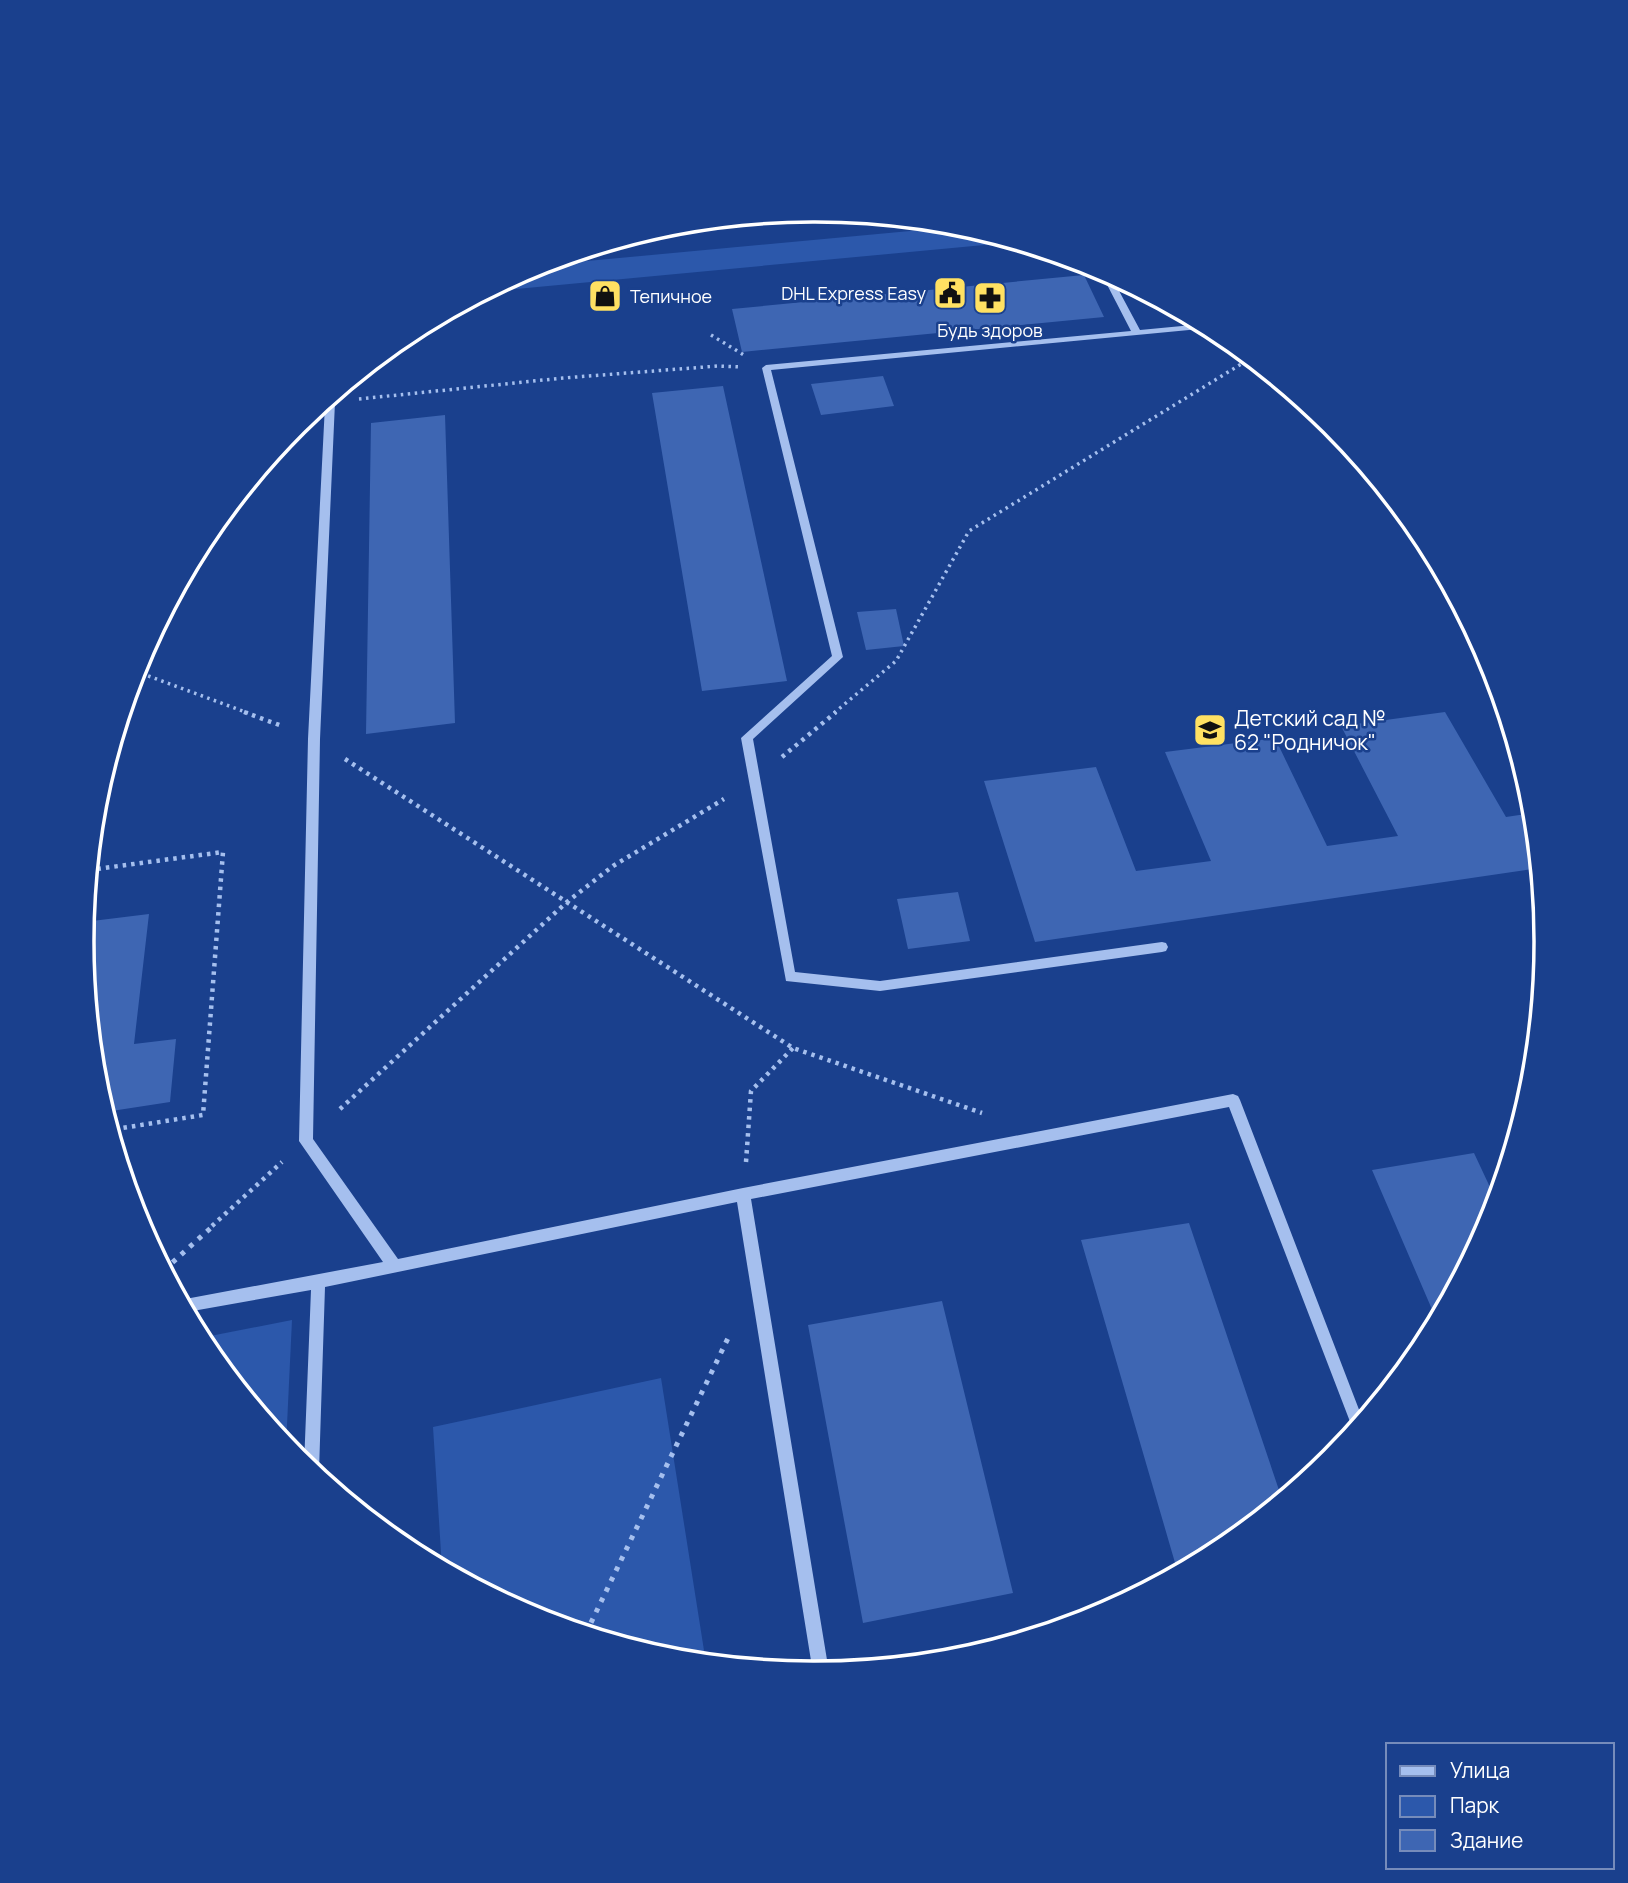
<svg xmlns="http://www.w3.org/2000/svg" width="1628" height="1883" font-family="Manrope,sans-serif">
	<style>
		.green { fill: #2c58ab }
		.building { fill: #3e66b3 }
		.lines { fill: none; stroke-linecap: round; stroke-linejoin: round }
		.path-far2 { stroke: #a5bfee; stroke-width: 3.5; stroke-dasharray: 2.5 4.5; stroke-linecap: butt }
		.path-far1 { stroke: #a5bfee; stroke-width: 4.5; stroke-dasharray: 3.5 5; stroke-linecap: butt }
		.path { stroke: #a5bfee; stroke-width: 5; stroke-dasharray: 4.5 7; stroke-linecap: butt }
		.minor { fill: #a5bfee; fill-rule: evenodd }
		.labels { text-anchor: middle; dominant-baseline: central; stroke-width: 5; stroke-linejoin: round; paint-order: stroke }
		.far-poi-label { font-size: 18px; fill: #fff; stroke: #1a408d; text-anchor: end }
		.poi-label { font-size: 21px; fill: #fff; stroke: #1a408d; text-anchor: start }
		.rim { fill: none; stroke: #fff; stroke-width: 3.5 }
	</style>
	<rect width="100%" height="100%" fill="#1a408d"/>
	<path class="green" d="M 964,226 L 1016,242 L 484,292 L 533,266 Z
		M 292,1320 L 286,1446 L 200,1338 Z
		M 661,1378 L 706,1663 L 671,1659 L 534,1617 L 442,1568 L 433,1427 Z"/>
	<path class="building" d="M 1084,275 L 1104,317 L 742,352 L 732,309 Z
		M 883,376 L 894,406 L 821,415 L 811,384 Z
		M 723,386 L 787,681 L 702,691 L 652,393 Z
		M 445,415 L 455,723 L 366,734 L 371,423 Z
		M 896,609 L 904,646 L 866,650 L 857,612 Z
		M 1445,712 L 1506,817 L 1533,813 L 1539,868 L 1035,942 L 984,781 L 1096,767 L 1136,871 L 1211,861 L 1165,752 L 1275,738 L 1327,846 L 1398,836 L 1341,726 Z
		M 958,892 L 970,941 L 908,949 L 897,899 Z
		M 149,914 L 134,1044 L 176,1039 L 170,1102 L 105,1112 L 96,1084 L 82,941 L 84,922 Z
		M 1474,1153 L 1496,1200 L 1490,1222 L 1437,1321 L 1372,1170 Z
		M 1189,1223 L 1282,1499 L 1220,1550 L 1178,1573 L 1081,1240 Z
		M 942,1301 L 1013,1593 L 863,1623 L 808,1325 Z"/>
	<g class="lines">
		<path class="path-far2" d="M 711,335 L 744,355
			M 359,399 L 563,378 L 718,366 L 741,367
			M 135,671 L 248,713
			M 834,713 L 896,661 L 969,531 L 1251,358"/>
		<path class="path-far1" d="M 244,712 L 282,726
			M 782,757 L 836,712
			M 345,759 L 793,1048 L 982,1113
			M 89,870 L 223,852 L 203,1115 L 110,1130
			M 340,1109 L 567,902 L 613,866 L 724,799
			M 746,1162 L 751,1091 L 793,1048
			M 212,1226 L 282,1162"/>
		<path class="path" d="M 164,1270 L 214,1225
			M 586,1633 L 730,1334"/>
		<path class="minor" d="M 1101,269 L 1110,274 L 1140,330 L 1203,324 L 1210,328 L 771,370 L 843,657 L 753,739 L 795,972 L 880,981 L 1162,942 L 1166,943 L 1168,947 L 1166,951 L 1162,952 L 880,991 L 786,981 L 741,738 L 832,656 L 762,368 L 766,365 L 1131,331 L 1100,271 Z
			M 326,400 L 333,400 L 335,402 L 320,739 L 313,1139 L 398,1259 L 743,1188 L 1233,1094 L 1238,1096 L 1240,1100 L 1363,1420 L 1354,1432 L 1229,1107 L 751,1199 L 829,1672 L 813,1673 L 737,1202 L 325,1287 L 319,1471 L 317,1476 L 304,1465 L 311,1290 L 187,1312 L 180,1300 L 383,1262 L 299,1141 L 308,739 L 325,405 L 320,405 Z"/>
	</g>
	<defs>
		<symbol id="civic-square" viewBox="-11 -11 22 22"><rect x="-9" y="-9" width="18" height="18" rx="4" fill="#ffe162" stroke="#1a408d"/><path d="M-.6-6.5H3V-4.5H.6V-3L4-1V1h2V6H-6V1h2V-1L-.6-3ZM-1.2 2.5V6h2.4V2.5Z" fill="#111"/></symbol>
		<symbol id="shop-square" viewBox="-11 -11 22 22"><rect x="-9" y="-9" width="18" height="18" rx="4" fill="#ffe162" stroke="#1a408d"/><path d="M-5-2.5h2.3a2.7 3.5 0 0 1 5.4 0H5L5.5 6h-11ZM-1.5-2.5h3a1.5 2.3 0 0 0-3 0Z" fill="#111"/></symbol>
		<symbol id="pharmacy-square" viewBox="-11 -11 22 22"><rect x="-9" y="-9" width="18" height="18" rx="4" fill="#ffe162" stroke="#1a408d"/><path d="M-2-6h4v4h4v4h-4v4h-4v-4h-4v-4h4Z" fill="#111"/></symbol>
		<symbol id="school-square" viewBox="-11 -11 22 22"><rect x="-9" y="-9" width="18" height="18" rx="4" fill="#ffe162" stroke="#1a408d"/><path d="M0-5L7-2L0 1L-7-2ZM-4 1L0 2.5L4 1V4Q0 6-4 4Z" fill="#111"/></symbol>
	</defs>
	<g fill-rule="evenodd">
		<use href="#civic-square" x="931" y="274" width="38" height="38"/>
		<use href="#shop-square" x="586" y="277" width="38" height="38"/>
		<use href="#pharmacy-square" x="971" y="279" width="38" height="38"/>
		<use href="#school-square" x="1191" y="711" width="38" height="38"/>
	</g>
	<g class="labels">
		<g class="far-poi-label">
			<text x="926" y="293">DHL Express Easy</text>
			<text x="630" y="296" text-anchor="start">Тепичное</text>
			<text x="990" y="330" text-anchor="middle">Будь здоров</text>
		</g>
		<g class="poi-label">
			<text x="1234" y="718">Детский сад №<tspan x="1234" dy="24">62 "Родничок"</tspan></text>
		</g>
	</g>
	<path d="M0 0H1628V1883H0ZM813 222H815A719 719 0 0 1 1534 941V942A719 719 0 0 1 815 1661H813A719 719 0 0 1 94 942V941A719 719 0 0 1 813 222Z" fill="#1a408d" fill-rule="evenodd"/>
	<path class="rim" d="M813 222H815A719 719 0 0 1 1534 941V942A719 719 0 0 1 815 1661H813A719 719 0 0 1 94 942V941A719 719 0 0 1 813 222Z"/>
	<rect x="1386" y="1743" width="228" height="126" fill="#1a408d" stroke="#768cbb" stroke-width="2"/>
	<rect x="1400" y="1766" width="35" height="10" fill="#a5bfee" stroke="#768cbb" stroke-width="2"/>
	<text x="1450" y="1778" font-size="21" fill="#ffffff">Улица</text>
	<rect x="1400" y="1796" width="35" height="21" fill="#2c58ab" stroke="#768cbb" stroke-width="2"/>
	<text x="1450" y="1813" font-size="21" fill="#ffffff">Парк</text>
	<rect x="1400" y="1830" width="35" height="21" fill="#3e66b3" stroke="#768cbb" stroke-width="2"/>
	<text x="1450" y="1848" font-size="21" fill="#ffffff">Здание</text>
</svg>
